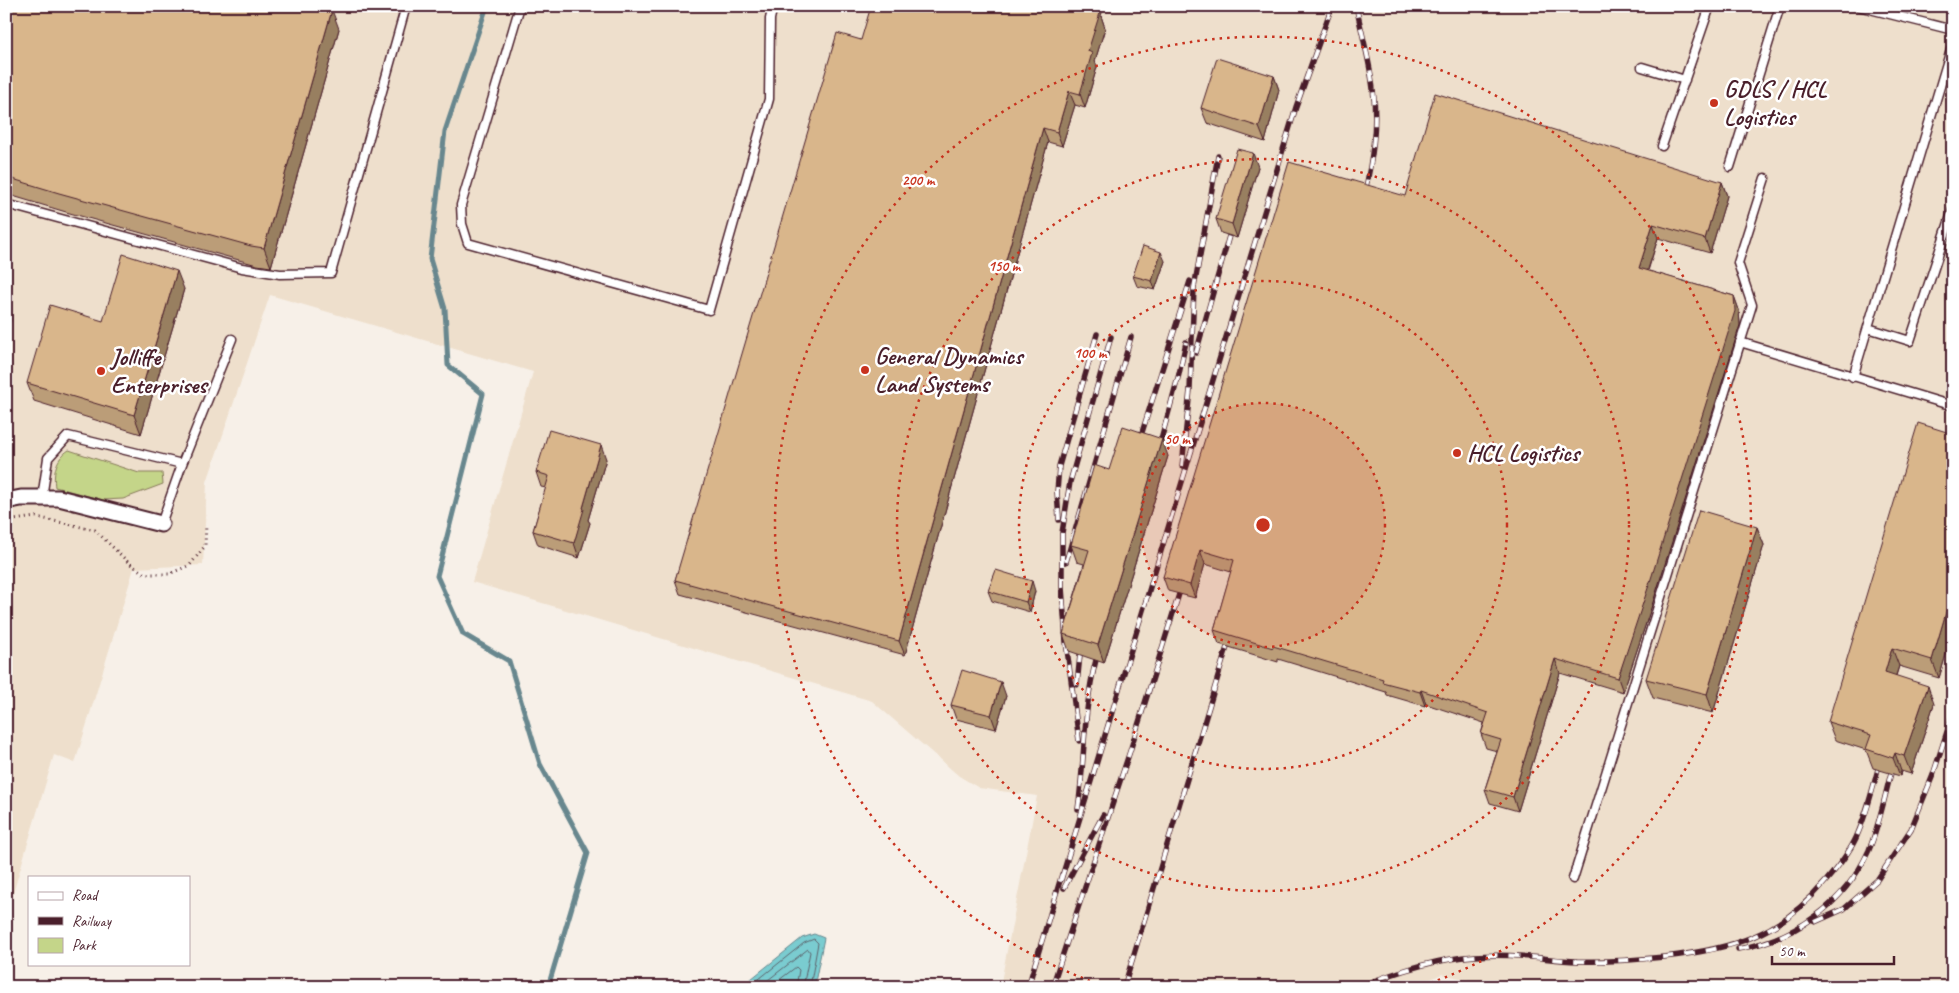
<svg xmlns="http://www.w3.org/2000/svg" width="1959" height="993" font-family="Caveat,sans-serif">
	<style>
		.built { fill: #eedfcc }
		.green { fill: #c4d589; stroke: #877a5a }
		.water { fill: #7accd0; stroke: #67878e }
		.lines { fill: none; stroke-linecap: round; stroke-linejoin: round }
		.shore { stroke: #5d646d; stroke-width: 1 }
		.stream { stroke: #67878e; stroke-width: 5 }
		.service-casing { stroke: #4a1f2b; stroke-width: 11 }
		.minor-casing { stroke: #4a1f2b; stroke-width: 19 }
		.path { stroke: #4a1f2b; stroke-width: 3; stroke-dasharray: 1 4; stroke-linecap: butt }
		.service { stroke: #fff; stroke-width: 8 }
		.minor { stroke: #fff; stroke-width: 15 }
		.rail-casing { stroke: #4a1f2b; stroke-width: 5.5 }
		.rail { stroke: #fff; stroke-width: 4; stroke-dasharray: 11; stroke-linecap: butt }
		.wall { fill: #bb9d78; stroke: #4a1f2b }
		.shaded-wall { fill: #987f61; stroke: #4a1f2b }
		.building { fill: #d9b68b; stroke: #4a1f2b }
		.ring { fill: none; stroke: #c8321e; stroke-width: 2.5; stroke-dasharray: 2.5 5 }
		.poi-dot { fill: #c8321e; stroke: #fff; stroke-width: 2 }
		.labels { text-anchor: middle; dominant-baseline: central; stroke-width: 5; stroke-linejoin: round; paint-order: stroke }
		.poi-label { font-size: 24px; font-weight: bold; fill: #4a1f2b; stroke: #fff; text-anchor: start }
		.centre { fill: #c8321e; stroke: #fff; stroke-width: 2.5 }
		.ring-label { font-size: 15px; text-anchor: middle; font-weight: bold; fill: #c8321e; stroke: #fff; stroke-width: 5; stroke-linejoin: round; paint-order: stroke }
	</style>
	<rect width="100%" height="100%" fill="#f7f0e8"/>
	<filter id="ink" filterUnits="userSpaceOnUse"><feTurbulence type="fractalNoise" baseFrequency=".02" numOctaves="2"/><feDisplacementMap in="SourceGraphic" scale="10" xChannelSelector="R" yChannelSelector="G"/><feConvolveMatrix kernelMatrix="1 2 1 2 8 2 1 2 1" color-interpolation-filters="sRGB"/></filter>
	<g filter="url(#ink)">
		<path class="built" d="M 6,6 L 1953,6 L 1953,987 L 1489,987 L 1473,981 L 1442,974 L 1413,987 L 1000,987 L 1037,796 L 979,788 L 959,776 L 872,701 L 472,582 L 533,372 L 270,295 L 207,482 L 203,565 L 134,568 L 75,763 L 54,755 L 6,917 Z"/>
		<path class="green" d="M 69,450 L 139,473 L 162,473 L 163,484 L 123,499 L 103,500 L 55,487 C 53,472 56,458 69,450 Z"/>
		<path class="water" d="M 814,934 L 824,938 L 814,987 L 741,987 L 802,938 Z"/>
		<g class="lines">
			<path class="shore" d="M 749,987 L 804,943 L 814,939 L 818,943 L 810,987
				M 759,987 L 808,949 L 810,952 L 803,987
				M 770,987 L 796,967 L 799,970 L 796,987"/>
			<path class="stream" d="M 487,6 L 445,131 L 430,259 L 445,309 L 448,365 L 483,394 L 437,576 L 463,634 L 509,661 L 540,764 L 588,853 L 548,987"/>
			<defs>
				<path id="service" d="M 520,6 L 461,205 L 462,224 L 468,243 L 709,310 L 769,99 L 770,19 L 773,6
					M 1858,6 L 1953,30
					M 1642,67 L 1685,80
					M 1662,146 L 1710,6
					M 1730,167 L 1780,6
					M 6,204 L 242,268 L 280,274 L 331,273 L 406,6
					M 6,319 L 6,320
					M 1868,328 L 1910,341 L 1953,210
					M 1740,342 L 1953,406
					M 1853,377 L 1953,43
					M 42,498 L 48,458 L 68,436 L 182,464
					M 161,524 L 182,464 L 232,339
					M 1573,879 L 1752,305 L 1738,263 L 1765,178"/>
				<path id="minor" d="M 6,501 L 21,498 L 59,498 L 161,524"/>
			</defs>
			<use href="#service" class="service-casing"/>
			<use href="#minor" class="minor-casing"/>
			<path class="path" d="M 6,521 L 36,517 L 95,530 L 129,563 L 145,574 L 169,574 L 190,565 L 205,546 L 206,525"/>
			<use href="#service" class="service"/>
			<use href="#minor" class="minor"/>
			<defs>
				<path id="rail" d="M 1356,6 C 1362,34 1370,62 1373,89 C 1378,126 1372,161 1364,196
					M 1196,353 L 1229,236
					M 1138,445 L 1190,281
					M 1158,451 L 1179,374 L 1186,342
					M 1182,466 L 1190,390 L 1194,288 L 1218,156
					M 1059,520 L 1057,492 L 1059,466 L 1097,334
					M 1066,562 L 1131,337
					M 1077,685 L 1080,655
					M 1079,741 L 1066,642 L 1062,587 L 1062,533 L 1070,482 L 1111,337
					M 1078,809 C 1085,759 1083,709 1096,660
					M 1061,880 L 1296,107 L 1332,6
					M 1064,888 L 1103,815
					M 1815,922 L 1844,909 L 1877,880 L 1911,829 L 1933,775 L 1953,713
					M 1738,949 C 1795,939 1845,904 1869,850 C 1879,826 1884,799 1891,773
					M 1028,987 L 1062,874
					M 1052,987 L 1130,751 L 1179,594
					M 1124,987 L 1227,647
					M 1359,987 C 1395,972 1436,959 1475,956 C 1509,953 1543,959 1577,961 C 1606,962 1635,960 1664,957 C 1733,949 1779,936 1826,881 C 1837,868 1849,853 1856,838 C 1866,816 1872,792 1878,769"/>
			</defs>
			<use href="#rail" class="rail-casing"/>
			<use href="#rail" class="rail"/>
		</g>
		<path class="wall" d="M 6,6 L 339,29 L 271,267 L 257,265 L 66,212 L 6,194 Z
			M 1101,16 L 1105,28 L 1095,61 L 1097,67 L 1085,108 L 1075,105 L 1062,146 L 1048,142 L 905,655 L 680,594 L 675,580 L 861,40 Z
			M 1274,76 L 1279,90 L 1265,142 L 1207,123 L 1201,108 Z
			M 1258,167 L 1237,238 L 1221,233 L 1216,219 Z
			M 1722,182 L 1727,196 L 1710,253 L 1658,238 L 1648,271 L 1734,296 L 1739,310 L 1740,325 L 1654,599 L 1623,692 L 1560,673 L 1518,811 L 1490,803 L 1485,789 L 1497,751 L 1486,748 L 1481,734 L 1484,723 L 1426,704 L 1425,706 L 1387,695 L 1386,692 L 1278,659 L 1278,662 L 1219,644 L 1214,630 L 1231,572 L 1205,564 L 1195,598 L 1168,591 L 1163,577 L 1405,196 Z
			M 1165,261 L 1155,290 L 1137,286 L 1133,276 Z
			M 184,289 L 141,434 L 34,401 L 27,383 L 103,321 Z
			M 1953,434 L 1953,631 L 1939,678 L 1899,666 L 1896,676 L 1934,704 L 1911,774 L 1901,771 L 1900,776 L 1873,768 L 1866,750 L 1835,740 L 1828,722 Z
			M 1168,456 L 1104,663 L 1069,651 L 1063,634 L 1084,564 L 1077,562 L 1071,545 L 1109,470 Z
			M 606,459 L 588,520 L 590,523 L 579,558 L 538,545 L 533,531 L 546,488 L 541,487 L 536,472 Z
			M 1757,527 L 1764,545 L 1713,713 L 1653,698 L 1646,679 Z
			M 988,591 L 1035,591 L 1030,612 L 992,601 Z
			M 1006,696 L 996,729 L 956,719 L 951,705 Z"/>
		<path class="shaded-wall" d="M 1094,6 L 1104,6 L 1101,16 L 1105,28 L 1095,61 L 1097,67 L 1085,108 L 1080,94 L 1088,51 L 1093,11 Z
			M 332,10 L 339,29 L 271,267 L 264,248 Z
			M 1274,76 L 1279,90 L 1265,142 L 1259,127 Z
			M 1069,91 L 1075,105 L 1062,146 L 1057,132 Z
			M 1043,128 L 1048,142 L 905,655 L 899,641 Z
			M 1253,153 L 1258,167 L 1237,238 L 1232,224 Z
			M 1722,182 L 1727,196 L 1710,253 L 1705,239 Z
			M 1653,224 L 1658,238 L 1644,282 L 1639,268 Z
			M 1161,252 L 1165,261 L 1155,290 L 1152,281 Z
			M 177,271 L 184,289 L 141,434 L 134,415 Z
			M 1734,296 L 1739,310 L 1740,325 L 1654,599 L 1623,692 L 1618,678 Z
			M 1162,439 L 1168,456 L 1104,663 L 1098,645 Z
			M 601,445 L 606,459 L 588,520 L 590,523 L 579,558 L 574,543 L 583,508 Z
			M 1757,527 L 1764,545 L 1713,713 L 1707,694 Z
			M 1200,550 L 1205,564 L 1195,598 L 1190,585 Z
			M 1032,581 L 1035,591 L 1030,612 L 1026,602 Z
			M 1947,609 L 1953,623 L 1953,631 L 1939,678 L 1932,660 Z
			M 1892,648 L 1899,666 L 1891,690 L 1885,672 Z
			M 1555,659 L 1560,673 L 1518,811 L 1513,797 Z
			M 1001,682 L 1006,696 L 996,729 L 991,715 Z
			M 1928,686 L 1934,704 L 1911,774 L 1904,756 Z
			M 1421,690 L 1426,704 L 1425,706 L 1420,692 Z
			M 1895,753 L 1901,771 L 1900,776 L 1893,758 Z"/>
		<path class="building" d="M 6,6 L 317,6 L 332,10 L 264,248 L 251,246 L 59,193 L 6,177 Z
			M 871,6 L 1094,6 L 1093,11 L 1100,13 L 1088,51 L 1092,53 L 1080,94 L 1069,91 L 1057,132 L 1043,128 L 899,641 L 675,580 L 837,33 L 861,40 Z
			M 1217,58 L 1274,76 L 1259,127 L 1201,108 Z
			M 1435,93 L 1722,182 L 1705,239 L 1653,224 L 1639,268 L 1734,296 L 1735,311 L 1649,585 L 1618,678 L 1555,659 L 1513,797 L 1485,789 L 1501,740 L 1481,734 L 1488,713 L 1421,690 L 1420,692 L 1382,682 L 1383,679 L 1273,646 L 1273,648 L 1214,630 L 1234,560 L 1200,550 L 1190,585 L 1163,577 L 1289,162 L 1405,196 Z
			M 1237,149 L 1253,153 L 1232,224 L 1216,219 Z
			M 1143,246 L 1161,252 L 1152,281 L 1133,276 Z
			M 123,254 L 177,271 L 134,415 L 27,383 L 50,305 L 103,321 Z
			M 1918,423 L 1953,434 L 1953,610 L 1947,609 L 1932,660 L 1892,648 L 1885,672 L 1928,686 L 1904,756 L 1895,753 L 1893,758 L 1866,749 L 1871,735 L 1828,722 Z
			M 1123,426 L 1162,439 L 1098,645 L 1063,634 L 1089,550 L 1071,545 L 1094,465 L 1109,470 Z
			M 549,430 L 601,445 L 583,508 L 584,509 L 574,543 L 533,531 L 549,476 L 536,472 Z
			M 1699,510 L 1757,527 L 1707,694 L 1646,679 Z
			M 996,570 L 1032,581 L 1026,602 L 988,591 Z
			M 962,670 L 1001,682 L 991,715 L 951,705 Z"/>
	</g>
	<circle cx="1263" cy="525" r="122" fill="#c8321e" fill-opacity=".12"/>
	<g class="ring">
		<circle cx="1263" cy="525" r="122"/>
		<circle cx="1263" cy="525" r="244"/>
		<circle cx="1263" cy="525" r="366"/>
		<path d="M1104 986A488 488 0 1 1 1422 986"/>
	</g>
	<g class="poi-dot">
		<circle cx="1714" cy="103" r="5"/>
		<circle cx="865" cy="370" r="5"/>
		<circle cx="101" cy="371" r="5"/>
		<circle cx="1457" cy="453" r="5"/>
	</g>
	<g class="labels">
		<g class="poi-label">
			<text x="1724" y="89">GDLS / HCL<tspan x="1724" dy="28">Logistics</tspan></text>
			<text x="875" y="356">General Dynamics<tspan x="875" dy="28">Land Systems</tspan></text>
			<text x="111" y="357">Jolliffe<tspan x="111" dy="28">Enterprises</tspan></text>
			<text x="1467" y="453">HCL Logistics</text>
		</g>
	</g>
	<circle cx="1263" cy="525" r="8" class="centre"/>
	<g class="ring-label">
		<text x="918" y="185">200 m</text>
		<text x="1004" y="271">150 m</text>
		<text x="1090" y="358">100 m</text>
		<text x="1177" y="444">50 m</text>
	</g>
	<rect width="1959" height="993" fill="none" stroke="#fff" stroke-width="25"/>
	<rect x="12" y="12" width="1934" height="968" fill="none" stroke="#4a1f2b" stroke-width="2" filter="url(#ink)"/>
	<rect x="28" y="876" width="162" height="90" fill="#ffffff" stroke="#b7a5aa"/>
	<rect x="38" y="892" width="25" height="8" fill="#ffffff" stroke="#b7a5aa"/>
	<text x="72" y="900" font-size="15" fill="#4a1f2b">Road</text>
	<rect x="38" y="917" width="25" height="8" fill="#4a1f2b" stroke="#b7a5aa"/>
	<text x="72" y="926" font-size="15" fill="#4a1f2b">Railway</text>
	<rect x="38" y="938" width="25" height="15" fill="#c4d589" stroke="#b7a5aa"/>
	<text x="72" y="950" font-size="15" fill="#4a1f2b">Park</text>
	<path d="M1772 956v8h122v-8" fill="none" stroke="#4a1f2b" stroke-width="2.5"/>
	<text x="1779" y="956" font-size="15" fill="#4a1f2b" stroke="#ffffff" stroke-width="4" paint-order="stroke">50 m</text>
</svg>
